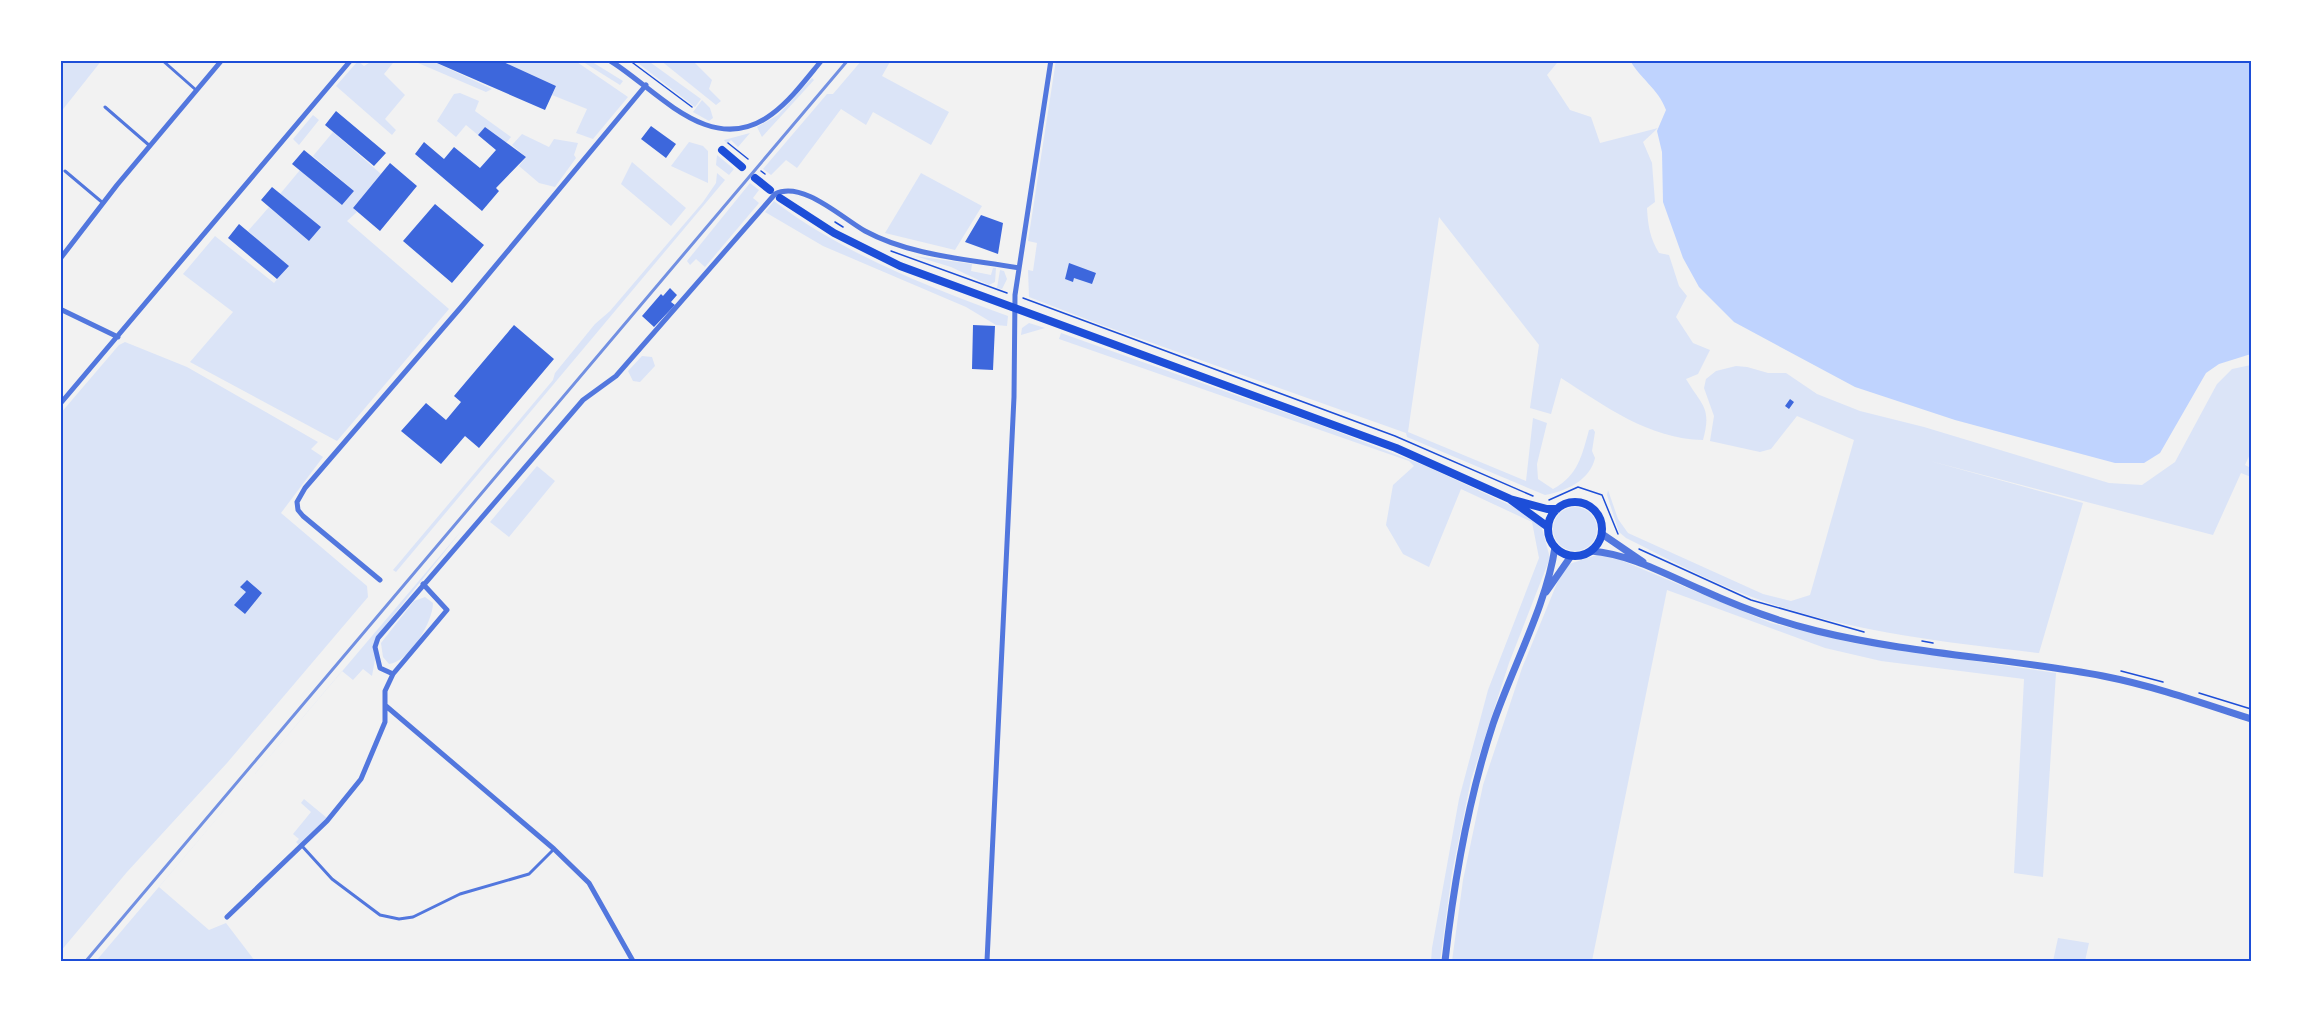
<svg xmlns="http://www.w3.org/2000/svg" width="2311" height="1021" font-family="Helvetica,sans-serif">
	<style>
		.green { fill: #dbe4f7 }
		.water { fill: #bfd3fe }
		.building { fill: #3d67dc }
		.lines { fill: none; stroke-linecap: round; stroke-linejoin: round }
		.path { stroke: #1d4ed8; stroke-width: 1.5 }
		.service { stroke: #5277de; stroke-width: 3 }
		.minor { stroke: #5277de; stroke-width: 5 }
		.tertiary { stroke: #5277de; stroke-width: 7 }
		.secondary { stroke: #1d4ed8; stroke-width: 8 }
		.rail { stroke: #7290e2; stroke-width: 3 }
		.neatline { fill: none; stroke: #1d4ed8; stroke-width: 2 }
	</style>
	<rect width="100%" height="100%" fill="#f2f2f2"/>
	<path class="green" d="M 60,60 L 102,60 L 60,113 Z
		M 374,60 L 390,60 L 393,63 L 384,74 L 405,95 L 385,119 L 396,130 L 392,135 L 336,86 L 358,61 L 364,66 Z
		M 411,60 L 430,60 L 492,89 L 486,92 Z
		M 499,60 L 574,60 L 628,97 L 593,139 L 576,133 L 587,109 L 552,95 L 556,86 Z
		M 580,60 L 589,60 L 623,81 L 620,85 Z
		M 634,60 L 647,60 L 701,99 L 695,107 Z
		M 660,60 L 692,60 L 712,80 L 709,89 L 721,101 L 716,105 Z
		M 862,60 L 891,60 L 882,76 L 949,112 L 931,145 L 873,112 L 866,125 L 841,109 L 797,168 L 786,160 L 771,175 L 763,169 L 827,94 L 833,94 Z
		M 1056,60 L 1555,60 L 1557,63 L 1547,75 L 1570,110 L 1591,117 L 1600,143 L 1658,128 L 1643,142 L 1652,163 L 1655,202 L 1647,208 C 1648,226 1650,238 1659,253 L 1669,255 L 1679,286 L 1687,296 L 1676,317 L 1693,343 L 1710,350 L 1698,374 L 1686,379 C 1702,406 1712,407 1703,440 C 1649,439 1605,406 1561,378 L 1551,414 L 1530,408 L 1539,345 L 1439,217 L 1408,432 L 1526,481 L 1533,418 L 1547,423 L 1537,464 L 1538,479 L 1553,489 C 1578,476 1582,455 1589,430 L 1593,429 L 1595,432 L 1592,451 L 1595,458 C 1590,480 1567,491 1545,495 L 1407,437 L 1406,433 L 1099,324 L 1029,297 L 1028,270 L 1033,271 L 1037,243 L 1028,241 Z
		M 812,78 L 814,80 L 762,137 L 757,127 L 778,115 Z
		M 460,93 L 479,101 L 475,111 L 511,137 L 505,144 L 485,127 L 478,135 L 466,125 L 456,137 L 437,121 L 454,94 Z
		M 702,100 L 710,108 L 713,118 L 709,121 L 693,112 Z
		M 313,115 L 319,120 L 299,145 L 293,139 Z
		M 333,132 L 381,174 L 353,208 L 357,212 L 347,221 L 449,309 L 337,441 L 190,362 L 233,312 L 183,274 L 215,236 L 274,283 L 288,266 L 248,231 L 269,207 L 309,241 L 320,227 L 280,194 L 300,170 L 342,205 L 354,191 L 313,156 Z
		M 750,133 L 738,147 L 731,140 L 727,144 L 724,140 Z
		M 522,134 L 549,147 L 554,139 L 578,143 L 574,155 L 576,158 L 555,187 L 539,183 L 519,166 L 526,157 L 512,145 Z
		M 689,142 L 703,146 L 708,151 L 708,183 L 671,166 Z
		M 717,155 L 734,169 L 729,175 L 716,165 Z
		M 632,162 L 686,208 L 671,226 L 621,184 Z
		M 717,173 L 725,180 L 396,572 L 393,570 L 553,380 L 555,373 L 595,324 L 610,311 L 703,202 L 716,183 Z
		M 921,173 L 982,206 L 955,250 L 885,233 Z
		M 750,183 L 759,190 L 753,198 L 759,203 L 705,267 L 696,259 L 690,265 L 687,261 Z
		M 774,201 C 842,253 928,287 1008,316 L 1007,326 L 996,325 L 966,307 L 823,246 L 765,212 Z
		M 915,256 L 972,264 L 971,271 L 991,275 L 993,268 L 996,268 L 995,282 L 989,285 L 951,267 Z
		M 1000,270 L 1004,271 L 1007,279 L 1002,289 L 997,288 Z
		M 1029,323 L 1045,328 L 1021,335 L 1022,328 Z
		M 1061,333 L 1323,426 L 1428,467 L 1529,514 L 1541,525 L 1550,558 L 1509,663 L 1471,780 L 1452,873 L 1440,961 L 1431,961 L 1432,948 L 1459,799 L 1488,690 L 1539,558 L 1532,522 L 1461,489 L 1429,567 L 1403,554 L 1386,525 L 1393,485 L 1414,466 L 1409,461 L 1059,339 Z
		M 125,342 L 187,367 L 318,442 L 311,449 L 323,457 L 281,513 L 367,586 L 368,597 L 227,763 L 127,872 L 60,952 L 60,414 L 119,345 Z
		M 642,356 L 652,357 L 655,366 L 640,382 L 633,381 L 628,371 Z
		M 2251,365 L 2251,452 L 2245,465 L 2251,468 L 2251,477 L 2241,473 L 2213,535 L 1930,461 L 2083,503 L 2039,653 C 1941,642 1842,631 1749,596 C 1707,580 1666,558 1626,538 L 1619,532 L 1607,495 L 1608,490 L 1618,519 L 1628,533 L 1763,594 L 1791,601 L 1810,595 L 1854,440 L 1797,416 L 1771,449 L 1760,452 L 1710,441 L 1714,416 L 1704,388 L 1706,379 L 1716,371 L 1736,366 L 1747,367 L 1768,373 L 1786,373 L 1817,394 L 1860,411 L 1924,427 L 2109,483 L 2142,485 L 2175,462 L 2217,384 L 2232,369 Z
		M 537,466 L 555,481 L 509,537 L 490,522 Z
		M1553 529a22 22 0 1 1 44 0a22 22 0 1 1-44 0Z
		M 462,530 L 380,632 L 372,676 L 363,669 L 353,680 L 342,671 L 159,887 L 209,930 L 226,923 L 255,961 L 96,961 Z
		M 1600,554 L 1611,556 L 1771,623 L 1853,643 L 2056,673 L 2043,877 L 2014,873 L 2024,679 L 1881,661 L 1825,648 L 1667,590 L 1592,961 L 1452,961 L 1463,880 L 1483,785 L 1522,668 L 1562,571 L 1569,564 Z
		M 425,597 L 433,603 C 433,622 409,662 389,664 L 383,657 L 381,643 L 414,601 Z
		M 304,799 L 327,818 L 299,845 L 296,842 L 299,839 L 293,834 L 311,812 L 301,803 Z
		M 2058,938 L 2089,943 L 2085,961 L 2053,961 Z"/>
	<path class="water" d="M 1630,60 L 2251,60 L 2251,354 L 2219,364 L 2206,373 L 2160,453 L 2144,463 L 2115,463 L 1955,420 L 1855,387 L 1734,322 L 1699,287 L 1683,258 L 1663,202 L 1662,152 L 1657,131 L 1666,110 C 1658,88 1640,79 1630,60 Z"/>
	<path class="building" d="M 430,60 L 499,60 L 556,86 L 545,110 Z
		M 336,111 L 386,153 L 374,166 L 325,125 Z
		M 651,126 L 676,144 L 666,158 L 641,139 Z
		M 485,127 L 526,157 L 496,188 L 499,191 L 482,211 L 415,154 L 424,142 L 444,159 L 454,147 L 480,168 L 496,150 L 478,135 Z
		M 304,150 L 354,191 L 342,205 L 292,164 Z
		M 390,163 L 417,186 L 380,231 L 353,208 Z
		M 272,187 L 321,227 L 309,241 L 261,200 Z
		M 435,204 L 484,245 L 452,283 L 403,241 Z
		M 981,215 L 1003,223 L 998,254 L 965,242 Z
		M 239,224 L 289,266 L 277,279 L 228,238 Z
		M 1069,263 L 1096,273 L 1092,284 L 1074,278 L 1073,282 L 1065,279 Z
		M 670,288 L 677,295 L 671,302 L 675,305 L 654,327 L 642,316 L 661,294 L 663,296 Z
		M 514,325 L 554,359 L 479,448 L 465,436 L 441,464 L 401,431 L 426,403 L 446,420 L 461,402 L 454,396 Z
		M 973,325 L 995,326 L 993,370 L 972,369 Z
		M 1790,399 L 1794,402 L 1789,409 L 1785,406 Z
		M 247,580 L 262,593 L 245,614 L 234,605 L 246,592 L 240,587 Z"/>
	<g class="lines">
		<path class="path" d="M 629,60 L 692,107
			M 728,143 L 748,159
			M 761,171 L 765,174
			M 835,222 L 843,227
			M 891,251 L 1007,293
			M 1023,298 L 1395,436 L 1533,496
			M 1549,500 L 1578,487 L 1602,495 L 1618,534
			M 1639,549 L 1751,600 L 1864,632
			M 1922,641 L 1933,643
			M 2121,671 L 2163,682
			M 2199,693 L 2251,709"/>
		<path class="service" d="M 162,60 L 196,90
			M 105,107 L 150,146
			M 65,171 L 103,203
			M 302,846 L 332,879 L 380,915 L 399,919 L 413,917 L 460,894 L 529,874 L 554,849"/>
		<path class="minor" d="M 609,60 C 658,90 711,160 772,114 C 791,100 807,78 822,60
			M 60,259 L 117,185 L 222,60
			M 60,309 L 118,337
			M 60,404 L 351,60
			M 380,580 L 303,516 L 298,510 L 297,502 L 305,488 L 462,306 L 646,85
			M 393,674 L 380,668 L 375,647 L 378,638 L 583,400 L 616,376 L 775,194 C 802,180 842,218 865,231 C 911,256 968,259 1019,268
			M 386,706 L 554,849 L 589,883 L 633,961
			M 227,917 L 327,821 L 361,779 L 385,722 L 385,691 L 393,674 L 447,610 L 423,584
			M 987,961 L 1014,397 L 1015,295 L 1051,60"/>
		<path class="tertiary" d="M 1602,534 L 1643,562
			M 1591,551 C 1630,554 1667,575 1702,590 C 1739,607 1777,621 1817,631 C 1911,654 2008,658 2103,676 C 2154,686 2202,703 2251,719
			M 1546,592 L 1571,556
			M 1445,961 C 1454,881 1468,800 1493,724 C 1512,668 1547,604 1555,547"/>
		<path class="secondary" d="M 722,150 L 742,167
			M 755,178 L 770,190
			M 780,198 L 834,233 L 900,266 L 1396,448 L 1510,499 L 1547,509 L 1557,509
			M 1511,500 L 1548,527
			M1548 529a27 27 0 1 1 54 0a27 27 0 1 1-54 0Z"/>
		<path class="rail" d="M 86,961 L 848,60"/>
	</g>
	<rect width="2311" height="1021" fill="none" stroke="#ffffff" stroke-width="123"/>
	<rect x="62" y="62" width="2188" height="898" class="neatline"/>
</svg>
